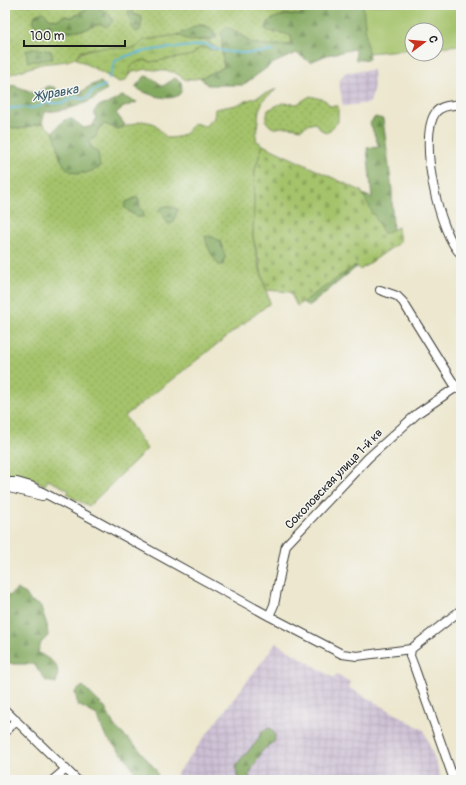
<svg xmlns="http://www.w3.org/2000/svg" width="466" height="785" font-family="Pangolin,sans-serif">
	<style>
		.industrial { fill: url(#industrial-grid) }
		.grass { fill: url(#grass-dots); stroke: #607044; fill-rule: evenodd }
		.forest { fill: url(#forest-firs); stroke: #50623e }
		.wetland { fill: url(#wetland-marsh); stroke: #607044 }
		.cemetery { fill: url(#cemetery-stones); stroke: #607044 }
		.garden { fill: #a4c36b; stroke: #607044 }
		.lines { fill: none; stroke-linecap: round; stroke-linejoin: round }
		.stream { stroke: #5cb8da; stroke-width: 2 }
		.minor-casing { stroke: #3b3a37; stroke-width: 10 }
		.minor { stroke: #fff; stroke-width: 8 }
		.labels { text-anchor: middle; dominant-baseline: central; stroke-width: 3; stroke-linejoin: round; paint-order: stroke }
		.street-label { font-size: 12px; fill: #1c1c1c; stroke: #f6f6f2 }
		.water-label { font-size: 13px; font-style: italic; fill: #365a68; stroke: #f6f6f2 }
	</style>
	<defs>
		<pattern id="industrial-grid" width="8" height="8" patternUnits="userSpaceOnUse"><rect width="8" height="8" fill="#ccbfd4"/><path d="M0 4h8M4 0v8" fill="none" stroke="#afa4b5"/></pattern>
		<pattern id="grass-dots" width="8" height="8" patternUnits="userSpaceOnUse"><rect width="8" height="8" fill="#a4c36b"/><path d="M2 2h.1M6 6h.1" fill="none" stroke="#8da75c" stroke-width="1.8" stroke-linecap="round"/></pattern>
		<pattern id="forest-firs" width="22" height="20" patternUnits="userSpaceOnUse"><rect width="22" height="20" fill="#83a95f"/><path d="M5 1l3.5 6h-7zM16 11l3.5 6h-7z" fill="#6a894e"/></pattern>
		<pattern id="wetland-marsh" width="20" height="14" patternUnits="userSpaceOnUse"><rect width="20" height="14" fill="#a4c36b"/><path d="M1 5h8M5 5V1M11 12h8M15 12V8" fill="none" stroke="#8da75c"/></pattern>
		<pattern id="cemetery-stones" width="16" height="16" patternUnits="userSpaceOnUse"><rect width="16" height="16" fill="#a4c36b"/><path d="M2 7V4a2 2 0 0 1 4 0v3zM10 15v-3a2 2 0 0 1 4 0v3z" fill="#8da75c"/></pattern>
	</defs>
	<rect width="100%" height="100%" fill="#f6f6f2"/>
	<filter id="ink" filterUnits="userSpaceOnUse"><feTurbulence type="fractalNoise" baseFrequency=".025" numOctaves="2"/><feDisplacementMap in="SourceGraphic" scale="8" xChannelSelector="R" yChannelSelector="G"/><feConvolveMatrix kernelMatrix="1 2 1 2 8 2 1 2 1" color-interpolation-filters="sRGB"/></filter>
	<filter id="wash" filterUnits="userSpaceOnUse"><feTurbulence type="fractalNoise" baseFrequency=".012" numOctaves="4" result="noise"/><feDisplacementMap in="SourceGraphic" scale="16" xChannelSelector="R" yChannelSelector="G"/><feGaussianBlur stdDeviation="0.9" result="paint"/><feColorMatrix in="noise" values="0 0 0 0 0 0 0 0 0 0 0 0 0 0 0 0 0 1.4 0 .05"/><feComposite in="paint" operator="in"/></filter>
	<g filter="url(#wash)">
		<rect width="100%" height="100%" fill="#ece7ce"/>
		<path class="industrial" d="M 373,70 L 374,86 L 370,103 L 343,106 L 339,82 L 345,72 Z
			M 276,643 L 334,678 L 337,674 L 350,682 L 348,687 L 424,730 L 442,780 L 172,780 Z"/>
		<path class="grass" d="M 5,5 L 130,5 L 128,7 L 131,27 L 134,31 L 139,31 L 141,27 L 142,18 L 133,14 L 132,5 L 301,5 L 305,8 L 300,15 L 283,14 L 274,33 L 283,32 L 291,36 L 292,44 C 283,46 259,46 251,42 C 247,41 246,38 243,36 C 238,33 227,34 221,33 C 223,45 221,55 224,67 L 201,78 L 186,80 L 174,72 L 147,69 L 133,72 L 129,75 C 129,64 134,63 144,60 L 150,62 L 193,55 L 197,50 L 202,47 L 210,49 L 218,49 L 211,45 L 207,40 L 212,39 L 212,29 L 203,25 L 178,35 L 144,40 L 136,48 L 89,49 L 80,52 L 75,58 L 67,61 L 41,64 L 5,76 L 5,45 L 7,46 L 12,40 L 5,26 ZM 94,5 L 100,23 C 95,25 88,29 83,30 C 73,31 71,29 61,36 L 47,24 L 49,18 L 57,20 L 64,16 L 72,17 Z
			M 277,89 L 264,99 L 259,110 L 256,140 L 263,145 L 255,169 L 253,237 L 258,263 L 270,303 L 125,416 L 147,449 L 89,506 L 67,495 L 69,490 L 48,480 L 45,485 L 28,478 L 8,476 L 5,462 L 5,128 L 9,127 L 20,129 L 42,123 L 53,132 L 57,139 L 60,159 L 77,174 L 93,171 L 100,167 L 89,141 L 96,137 L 98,129 L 104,124 L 118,129 L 142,121 L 153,123 L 167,138 C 181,138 187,134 194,123 L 205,126 L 214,118 L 215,109 L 236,105 ZM 138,197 L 140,202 L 137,217 L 128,211 L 126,202 Z
			M 310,96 L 325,100 L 330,106 L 338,106 L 338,122 L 327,133 L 320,129 L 315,123 L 307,125 L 301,129 C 296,128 291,127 287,127 C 277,126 274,133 266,121 L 268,110 L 282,103 L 297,104 Z"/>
		<path class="forest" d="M 94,5 L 109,14 L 113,21 L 107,27 L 100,24 C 95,25 88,29 83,30 C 73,31 71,29 61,36 L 50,34 L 47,25 L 40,29 L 33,23 L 35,15 L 43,12 L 49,18 L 57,20 L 64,16 L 72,17 Z
			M 132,5 L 133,14 L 142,17 L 141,27 L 139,31 L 134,31 L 131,27 L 128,7 Z
			M 301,5 L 363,5 L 369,59 L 356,60 L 355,49 L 327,55 L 310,62 L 296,53 L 272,64 L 243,85 L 207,85 L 201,78 L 224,67 C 221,54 223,45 221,33 L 227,27 C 236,30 240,35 248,41 C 255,46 284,46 292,44 L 291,36 C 283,32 275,33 266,30 L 268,22 C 279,14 287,15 300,15 L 304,8 Z
			M 198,25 C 207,24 215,30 217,38 L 189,41 L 178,35 Z
			M 35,48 L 51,51 L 53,59 L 28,62 L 26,51 Z
			M 145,76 L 152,78 L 163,86 L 175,78 L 181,82 C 188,109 145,95 135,87 Z
			M 101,82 L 107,89 C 91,104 67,111 45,112 L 42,123 L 20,129 L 9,127 L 5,128 L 5,95 L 9,94 L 7,87 L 13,85 L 35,93 L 49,86 L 56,88 L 59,95 C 66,95 77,94 83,91 C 89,86 93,84 101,82 Z
			M 122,96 L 137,102 L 122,108 L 116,113 L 125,125 L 118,129 L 104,124 L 98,129 L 96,137 L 89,141 L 91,148 L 98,152 L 100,167 C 85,175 68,178 61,159 C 57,150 58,141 53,132 L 64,120 L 72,119 L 84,128 L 92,126 L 96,119 L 94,111 L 100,105 L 108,104 Z
			M 375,117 L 383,119 L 392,190 L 393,237 L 308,307 L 288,288 L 348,188 L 372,198 L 367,148 L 379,147 L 370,123 Z
			M 138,197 L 140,208 L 144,212 L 143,217 L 137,217 L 124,207 L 126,202 Z
			M 167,206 L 178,209 L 173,223 L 168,224 L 163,214 L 158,211 L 162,207 Z
			M 205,236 L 213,237 L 220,241 L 225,256 L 223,265 L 219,265 C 212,257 207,247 205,236 Z
			M 17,589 L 26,594 L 31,602 L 40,605 L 47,625 L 48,636 L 41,643 L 38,652 C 52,662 62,663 56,683 L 46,681 L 34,664 L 13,664 L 5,661 L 5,596 L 9,596 Z
			M 83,686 L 105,708 L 115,727 L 137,747 L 156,770 L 159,780 L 140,780 L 126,758 L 105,736 L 97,715 L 78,705 L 75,692 Z
			M 271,728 L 275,735 L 274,742 L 262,751 L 249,775 L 250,780 L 238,780 L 236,768 L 239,761 L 255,744 L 263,730 Z"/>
		<path class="wetland" d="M 178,35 L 189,41 L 207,40 L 211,45 L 219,49 L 217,51 L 202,47 L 197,50 L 193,55 L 150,62 L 144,60 C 134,63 129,65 129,75 L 125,81 L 119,82 L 75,58 C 88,43 117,49 136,48 L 144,40 Z"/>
		<path class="cemetery" d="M 263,145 L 361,191 L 384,234 L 398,227 L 400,242 L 360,270 L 356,265 L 297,306 L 290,292 L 266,290 L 253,237 L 255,169 Z"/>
		<path class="garden" d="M 363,5 L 461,5 L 461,45 L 436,47 L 436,30 L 412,30 L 412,49 L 368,53 Z"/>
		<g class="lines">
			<path class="stream" d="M 109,78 L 116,60 C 150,46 172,50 206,44 C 221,55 255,54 273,51
				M 5,110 C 21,103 34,113 44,103 L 63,103 L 75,97 L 81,99 L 88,98 L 91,92 L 105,85"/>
		</g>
	</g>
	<g filter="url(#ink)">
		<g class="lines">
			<defs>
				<path id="minor" d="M 461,104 C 453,105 441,105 436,112 C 417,136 439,235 461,254
					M 380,290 L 397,296 L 403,302 L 457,389
					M 5,482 L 17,482 L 31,486 L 93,519 L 269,616 L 342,654 L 357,656 L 411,649 L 461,610
					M 5,487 L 42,496
					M 269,616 L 274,605 L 286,545 L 368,458 L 418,413 L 461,384
					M 411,649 L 410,656 L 415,669 L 454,780
					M 5,710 L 77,780
					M 5,733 L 16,720
					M 53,780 L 66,769"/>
			</defs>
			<use href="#minor" class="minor-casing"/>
			<use href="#minor" class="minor"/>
		</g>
	</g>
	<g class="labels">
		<g class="street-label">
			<text transform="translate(334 479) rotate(-46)">Соколовская улица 1-й кв</text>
		</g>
		<g class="water-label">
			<text transform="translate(56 93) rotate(-10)">Журавка</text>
		</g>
	</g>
	<rect width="466" height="785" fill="none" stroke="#f6f6f2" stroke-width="20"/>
	<g transform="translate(424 42) rotate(74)"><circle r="19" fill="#f6f6f2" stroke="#9f9f9c"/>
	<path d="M0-3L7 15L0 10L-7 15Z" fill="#c8321e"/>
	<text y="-6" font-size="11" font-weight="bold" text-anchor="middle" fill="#1c1c1c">С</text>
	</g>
	<path d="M24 40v6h101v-6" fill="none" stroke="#1c1c1c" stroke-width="2"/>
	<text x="30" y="40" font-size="12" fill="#1c1c1c" stroke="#f6f6f2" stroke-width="3" paint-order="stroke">100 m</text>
</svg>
